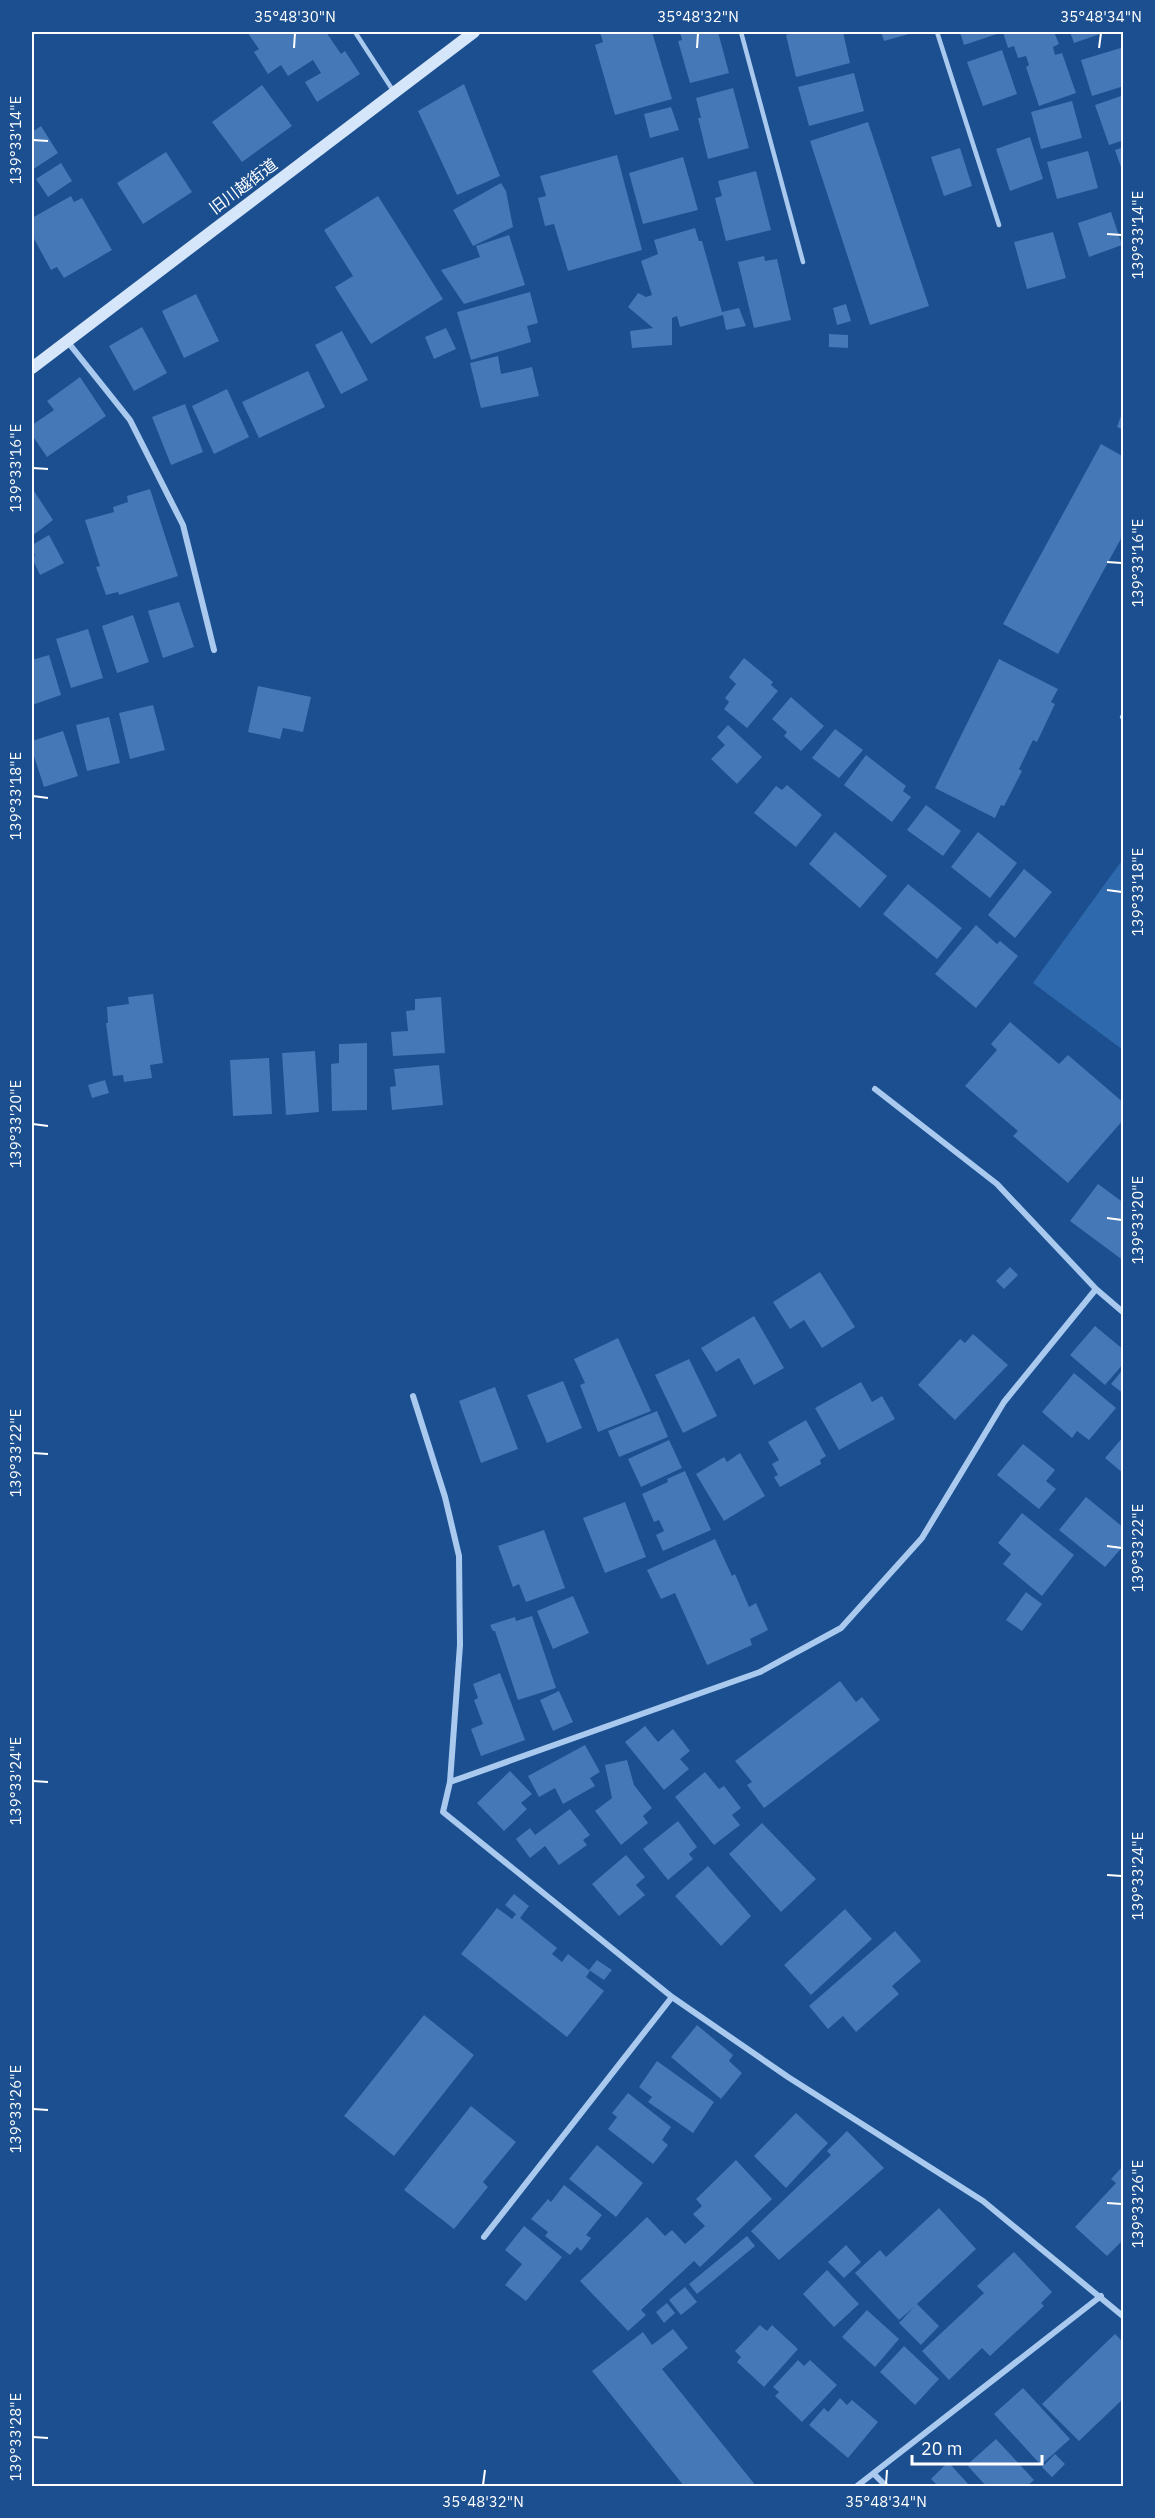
<svg xmlns="http://www.w3.org/2000/svg" width="1155" height="2518" font-family="'IBM Plex Sans','Noto Sans JP',sans-serif">
	<style>
		.green { fill: #2e69ad }
		.building { fill: #4478b7 }
		.lines { fill: none; stroke-linecap: round; stroke-linejoin: round }
		.lane { stroke: #a9c9ee; stroke-width: 4.5 }
		.street { stroke: #a9c9ee; stroke-width: 6 }
		.secondary { stroke: #d6e6fa; stroke-width: 12 }
		.ticks { fill: none; stroke: #fff; stroke-width: 2 }
		.labels { text-anchor: middle; dominant-baseline: central; stroke-width: 4.5; stroke-linejoin: round; paint-order: stroke }
		.street-label { font-size: 16px; fill: #fff; stroke: #1b4f8f }
		.neatline { fill: none; stroke: #fff; stroke-width: 2 }
		.ticks-label { font-size: 15px; text-anchor: middle; fill: #fff }
	</style>
	<rect width="100%" height="100%" fill="#1b4f8f"/>
	<path class="green" d="M 1123,859 L 1123,1050 L 1033,983 Z"/>
	<path class="building" d="M 247,32 L 326,32 L 341,54 L 345,51 L 360,74 L 317,102 L 305,82 L 321,73 L 313,60 L 288,76 L 281,65 L 268,74 L 254,52 L 259,49 Z
		M 600,32 L 652,32 L 672,99 L 615,115 L 595,45 L 603,42 Z
		M 680,32 L 718,32 L 729,73 L 690,83 L 678,41 L 682,40 Z
		M 797,32 L 843,32 L 850,63 L 796,77 L 786,35 Z
		M 881,32 L 916,32 L 884,41 Z
		M 960,32 L 1003,32 L 964,45 Z
		M 1003,32 L 1054,32 L 1059,44 L 1053,47 L 1055,55 L 1062,53 L 1076,93 L 1039,106 L 1026,67 L 1029,65 L 1026,56 L 1018,58 L 1014,46 L 1008,48 Z
		M 1070,32 L 1106,32 L 1074,43 Z
		M 1124,47 L 1124,86 L 1092,96 L 1081,60 Z
		M 1002,50 L 1017,94 L 983,106 L 967,62 Z
		M 854,73 L 864,111 L 809,126 L 798,87 Z
		M 464,84 L 500,176 L 457,195 L 418,111 Z
		M 262,85 L 292,126 L 242,162 L 212,122 Z
		M 733,88 L 749,148 L 708,159 L 698,118 L 701,118 L 696,98 Z
		M 1124,95 L 1124,140 L 1109,145 L 1095,105 Z
		M 1072,101 L 1082,138 L 1041,149 L 1031,112 Z
		M 671,107 L 679,130 L 650,138 L 644,114 Z
		M 868,122 L 929,306 L 870,325 L 810,141 Z
		M 41,126 L 58,153 L 32,170 L 32,132 Z
		M 1030,137 L 1043,179 L 1010,191 L 996,149 Z
		M 1124,147 L 1124,173 L 1123,173 L 1115,150 Z
		M 960,148 L 972,186 L 944,196 L 931,157 Z
		M 1088,151 L 1098,188 L 1057,199 L 1047,162 Z
		M 166,152 L 192,192 L 143,224 L 117,183 Z
		M 617,155 L 642,250 L 568,271 L 554,224 L 545,226 L 538,198 L 546,196 L 540,176 Z
		M 683,157 L 698,210 L 643,224 L 629,173 Z
		M 61,163 L 72,181 L 48,197 L 36,179 Z
		M 756,171 L 771,230 L 726,241 L 715,198 L 722,196 L 718,181 Z
		M 501,183 L 506,191 L 513,227 L 473,246 L 453,210 Z
		M 71,196 L 74,202 L 82,198 L 112,250 L 64,278 L 57,267 L 51,270 L 32,235 L 32,218 Z
		M 378,196 L 443,299 L 371,344 L 335,287 L 353,276 L 324,230 Z
		M 1111,212 L 1122,245 L 1089,257 L 1078,223 Z
		M 695,228 L 699,241 L 702,241 L 722,312 L 739,308 L 746,326 L 726,330 L 723,315 L 680,327 L 677,316 L 672,318 L 672,345 L 632,348 L 630,331 L 653,328 L 628,307 L 638,293 L 646,297 L 652,295 L 641,261 L 658,254 L 654,240 Z
		M 1053,232 L 1066,278 L 1027,289 L 1014,242 Z
		M 509,235 L 525,285 L 464,304 L 441,270 L 480,257 L 476,246 Z
		M 764,256 L 765,261 L 777,259 L 791,320 L 754,328 L 738,262 Z
		M 530,292 L 538,323 L 527,326 L 531,342 L 471,360 L 457,312 Z
		M 196,294 L 219,341 L 184,358 L 162,311 Z
		M 846,304 L 851,321 L 837,325 L 833,308 Z
		M 142,327 L 167,373 L 134,391 L 109,346 Z
		M 446,328 L 456,349 L 434,359 L 425,337 Z
		M 342,331 L 368,380 L 341,394 L 315,345 Z
		M 829,334 L 848,335 L 848,348 L 829,347 Z
		M 498,356 L 501,374 L 532,367 L 539,396 L 481,408 L 470,363 Z
		M 308,371 L 325,407 L 259,438 L 242,402 Z
		M 80,377 L 106,416 L 47,457 L 32,435 L 32,425 L 54,410 L 47,401 Z
		M 227,389 L 249,437 L 214,454 L 192,406 Z
		M 185,404 L 203,452 L 171,465 L 152,417 Z
		M 1124,408 L 1124,430 L 1117,427 Z
		M 1101,444 L 1124,457 L 1124,533 L 1058,654 L 1003,624 Z
		M 32,488 L 53,520 L 32,536 Z
		M 150,489 L 178,576 L 119,595 L 118,592 L 106,595 L 96,567 L 100,566 L 85,520 L 114,512 L 113,507 L 128,502 L 127,496 Z
		M 49,535 L 64,563 L 40,575 L 32,558 L 35,556 L 32,545 Z
		M 179,602 L 194,647 L 163,658 L 148,611 Z
		M 133,615 L 149,662 L 117,673 L 102,626 Z
		M 88,629 L 103,678 L 71,688 L 56,639 Z
		M 49,655 L 61,695 L 32,705 L 32,660 Z
		M 744,658 L 773,682 L 771,685 L 778,691 L 747,728 L 724,709 L 729,702 L 725,698 L 736,684 L 729,677 Z
		M 999,659 L 1058,689 L 1051,702 L 1055,704 L 1037,742 L 1033,740 L 1019,769 L 1022,771 L 1004,806 L 1001,805 L 995,818 L 935,788 Z
		M 258,686 L 311,697 L 303,732 L 283,728 L 280,739 L 248,732 Z
		M 791,697 L 824,726 L 801,751 L 784,736 L 787,732 L 772,719 Z
		M 153,705 L 165,750 L 130,759 L 119,713 Z
		M 109,717 L 120,763 L 87,771 L 76,725 Z
		M 728,725 L 762,757 L 737,784 L 711,759 L 725,745 L 717,737 Z
		M 835,729 L 863,750 L 839,778 L 812,758 Z
		M 63,731 L 78,776 L 44,787 L 32,750 L 32,741 Z
		M 866,755 L 906,786 L 903,791 L 911,797 L 892,822 L 844,785 Z
		M 787,785 L 822,815 L 796,847 L 754,813 L 776,786 L 782,790 Z
		M 926,805 L 961,831 L 943,856 L 907,830 Z
		M 835,832 L 887,876 L 860,908 L 809,864 Z
		M 978,832 L 1017,863 L 990,898 L 951,867 Z
		M 1024,869 L 1052,892 L 1015,938 L 988,915 Z
		M 908,884 L 962,928 L 937,959 L 883,914 Z
		M 976,925 L 997,944 L 1000,941 L 1018,956 L 976,1008 L 935,974 Z
		M 153,994 L 163,1063 L 150,1065 L 152,1078 L 124,1082 L 123,1075 L 113,1076 L 106,1023 L 108,1023 L 107,1007 L 129,1004 L 128,997 Z
		M 441,997 L 445,1053 L 393,1056 L 391,1032 L 408,1031 L 406,1011 L 415,1010 L 415,999 Z
		M 1010,1022 L 1059,1064 L 1068,1055 L 1124,1103 L 1124,1119 L 1068,1183 L 1013,1136 L 1018,1131 L 965,1086 L 997,1050 L 991,1044 Z
		M 367,1043 L 367,1110 L 332,1111 L 331,1064 L 339,1063 L 339,1044 Z
		M 315,1051 L 319,1112 L 286,1115 L 282,1053 Z
		M 269,1058 L 272,1114 L 233,1116 L 230,1060 Z
		M 439,1065 L 443,1105 L 392,1110 L 390,1087 L 396,1086 L 394,1069 Z
		M 105,1080 L 109,1093 L 92,1098 L 88,1085 Z
		M 1098,1184 L 1124,1203 L 1124,1261 L 1070,1221 Z
		M 1010,1267 L 1018,1275 L 1004,1289 L 996,1281 Z
		M 820,1272 L 855,1327 L 822,1348 L 804,1320 L 790,1329 L 773,1302 Z
		M 754,1316 L 784,1368 L 754,1385 L 739,1358 L 716,1372 L 701,1348 Z
		M 1095,1326 L 1124,1350 L 1124,1363 L 1105,1385 L 1070,1355 Z
		M 973,1334 L 1008,1365 L 955,1420 L 918,1385 L 960,1339 L 965,1343 Z
		M 618,1338 L 651,1411 L 598,1432 L 580,1385 L 585,1383 L 574,1359 Z
		M 689,1359 L 717,1416 L 683,1433 L 655,1375 Z
		M 1124,1368 L 1124,1394 L 1111,1384 Z
		M 1074,1373 L 1116,1408 L 1089,1440 L 1077,1431 L 1072,1438 L 1042,1412 Z
		M 563,1381 L 582,1428 L 547,1443 L 527,1395 Z
		M 861,1382 L 872,1402 L 882,1396 L 895,1419 L 839,1450 L 815,1408 Z
		M 495,1387 L 518,1449 L 481,1463 L 459,1401 Z
		M 657,1411 L 668,1437 L 619,1457 L 608,1431 Z
		M 806,1420 L 826,1456 L 820,1460 L 821,1464 L 780,1487 L 774,1477 L 778,1475 L 772,1464 L 779,1460 L 768,1442 Z
		M 1124,1436 L 1124,1474 L 1105,1458 Z
		M 669,1440 L 682,1468 L 641,1487 L 628,1459 Z
		M 1023,1444 L 1055,1470 L 1046,1481 L 1056,1489 L 1039,1509 L 997,1475 Z
		M 740,1453 L 765,1496 L 724,1521 L 696,1474 L 724,1457 L 727,1462 Z
		M 685,1471 L 711,1530 L 663,1551 L 656,1535 L 664,1531 L 659,1520 L 654,1522 L 642,1494 L 668,1482 L 667,1479 Z
		M 1086,1497 L 1124,1528 L 1124,1545 L 1105,1567 L 1059,1530 Z
		M 625,1502 L 646,1557 L 605,1573 L 583,1518 Z
		M 1022,1513 L 1074,1555 L 1042,1596 L 1003,1564 L 1011,1554 L 998,1543 Z
		M 544,1530 L 565,1588 L 526,1602 L 519,1584 L 513,1587 L 498,1546 Z
		M 715,1539 L 732,1576 L 735,1574 L 749,1607 L 756,1603 L 768,1630 L 750,1639 L 752,1645 L 707,1665 L 675,1593 L 661,1599 L 647,1570 Z
		M 1026,1592 L 1042,1604 L 1022,1631 L 1006,1620 Z
		M 573,1596 L 589,1633 L 553,1649 L 537,1611 Z
		M 532,1616 L 556,1688 L 518,1700 L 495,1631 L 493,1631 L 490,1625 L 515,1617 L 516,1621 Z
		M 500,1673 L 525,1740 L 481,1756 L 471,1729 L 483,1724 L 474,1700 L 478,1698 L 473,1684 Z
		M 840,1681 L 856,1702 L 862,1697 L 880,1720 L 764,1808 L 747,1785 L 752,1782 L 735,1761 Z
		M 559,1691 L 573,1722 L 553,1731 L 540,1700 Z
		M 645,1726 L 658,1742 L 673,1729 L 690,1751 L 680,1759 L 689,1769 L 664,1790 L 625,1742 Z
		M 585,1745 L 600,1772 L 590,1778 L 595,1786 L 563,1804 L 555,1788 L 539,1797 L 528,1776 Z
		M 627,1760 L 634,1785 L 652,1808 L 643,1816 L 648,1823 L 621,1845 L 595,1811 L 612,1798 L 605,1765 Z
		M 510,1771 L 532,1794 L 521,1803 L 527,1809 L 504,1831 L 477,1803 Z
		M 705,1772 L 719,1789 L 724,1786 L 741,1808 L 732,1815 L 740,1825 L 714,1845 L 675,1797 Z
		M 570,1809 L 590,1835 L 583,1840 L 587,1845 L 559,1865 L 545,1846 L 530,1858 L 516,1839 L 530,1828 L 535,1835 Z
		M 678,1821 L 697,1847 L 689,1854 L 693,1859 L 668,1880 L 643,1849 Z
		M 762,1823 L 816,1879 L 781,1912 L 729,1854 Z
		M 626,1855 L 645,1877 L 636,1885 L 645,1895 L 619,1916 L 592,1884 Z
		M 708,1866 L 751,1916 L 721,1946 L 675,1896 Z
		M 514,1894 L 529,1906 L 520,1918 L 557,1948 L 552,1954 L 562,1962 L 568,1954 L 590,1971 L 586,1977 L 604,1991 L 567,2037 L 461,1954 L 497,1908 L 512,1919 L 516,1914 L 505,1905 Z
		M 845,1909 L 872,1939 L 811,1995 L 784,1965 Z
		M 895,1931 L 921,1961 L 892,1986 L 899,1994 L 856,2032 L 843,2016 L 828,2029 L 809,2006 Z
		M 597,1960 L 612,1970 L 604,1980 L 589,1970 Z
		M 424,2015 L 474,2055 L 394,2156 L 344,2116 Z
		M 697,2025 L 733,2055 L 729,2061 L 742,2073 L 721,2099 L 671,2057 Z
		M 657,2061 L 714,2102 L 693,2133 L 648,2102 L 652,2097 L 639,2087 Z
		M 628,2093 L 671,2127 L 662,2140 L 668,2145 L 653,2164 L 608,2129 L 617,2117 L 612,2113 Z
		M 471,2106 L 516,2142 L 483,2182 L 488,2187 L 454,2229 L 404,2190 Z
		M 796,2113 L 828,2143 L 786,2188 L 754,2156 Z
		M 847,2131 L 884,2168 L 779,2260 L 751,2231 L 831,2155 L 827,2151 Z
		M 597,2145 L 643,2183 L 616,2217 L 569,2179 Z
		M 736,2160 L 772,2199 L 700,2267 L 694,2261 L 641,2310 L 646,2315 L 628,2331 L 580,2281 L 647,2217 L 665,2236 L 672,2230 L 685,2244 L 705,2226 L 693,2214 L 702,2206 L 696,2199 Z
		M 1124,2165 L 1124,2239 L 1107,2256 L 1075,2227 L 1116,2183 L 1111,2179 Z
		M 564,2185 L 602,2215 L 586,2235 L 591,2238 L 581,2251 L 577,2247 L 570,2255 L 545,2236 L 548,2232 L 531,2219 L 548,2199 L 551,2202 Z
		M 939,2208 L 976,2249 L 917,2304 L 939,2326 L 921,2345 L 899,2323 L 914,2307 L 899,2320 L 855,2273 L 880,2250 L 886,2257 Z
		M 524,2226 L 562,2257 L 526,2301 L 505,2285 L 522,2264 L 505,2250 Z
		M 747,2236 L 755,2246 L 697,2294 L 689,2284 Z
		M 846,2245 L 861,2262 L 844,2278 L 828,2262 Z
		M 1014,2252 L 1052,2292 L 1041,2303 L 1044,2306 L 990,2356 L 982,2348 L 949,2380 L 922,2351 L 984,2293 L 977,2286 Z
		M 827,2270 L 859,2304 L 834,2327 L 803,2294 Z
		M 685,2287 L 697,2302 L 681,2315 L 669,2300 Z
		M 667,2303 L 675,2313 L 664,2323 L 656,2312 Z
		M 867,2310 L 899,2339 L 875,2367 L 842,2337 Z
		M 760,2325 L 767,2331 L 772,2325 L 798,2349 L 764,2387 L 737,2362 L 741,2357 L 735,2351 Z
		M 673,2329 L 688,2348 L 662,2369 L 756,2486 L 684,2486 L 592,2371 L 643,2332 L 652,2345 Z
		M 1115,2334 L 1124,2343 L 1124,2398 L 1079,2441 L 1042,2404 Z
		M 904,2346 L 939,2379 L 915,2405 L 880,2372 Z
		M 798,2360 L 804,2366 L 810,2360 L 837,2385 L 802,2422 L 775,2396 L 779,2392 L 773,2387 Z
		M 1023,2388 L 1070,2439 L 1041,2465 L 994,2414 Z
		M 840,2398 L 847,2405 L 852,2400 L 878,2422 L 848,2458 L 809,2425 L 824,2408 L 828,2412 Z
		M 996,2439 L 1034,2480 L 1027,2486 L 986,2486 L 967,2465 Z
		M 1055,2454 L 1065,2464 L 1052,2477 L 1042,2467 Z
		M 948,2462 L 970,2486 L 938,2486 L 931,2479 Z"/>
	<g class="lines">
		<path class="lane" d="M 355,32 L 394,92
			M 741,32 L 803,262
			M 937,32 L 999,225
			M 1122,717 L 1124,717"/>
		<path class="street" d="M 67,341 L 130,420 L 183,525 L 214,650
			M 875,1089 L 997,1184 L 1096,1289 L 1124,1313
			M 413,1396 L 445,1497 L 459,1556 L 460,1645 L 450,1782 L 443,1812 L 672,1997 L 788,2077 L 983,2201 L 1124,2317
			M 450,1782 L 760,1672 L 841,1628 L 922,1538 L 1004,1402 L 1096,1289
			M 484,2237 L 672,1997
			M 874,2474 L 886,2486
			M 857,2486 L 1101,2296"/>
		<path class="secondary" d="M 32,368 L 474,32"/>
	</g>
	<path class="ticks" d="M 294,48 L 295,33M 697,48 L 698,33M 1099,48 L 1101,33M 33,140 L 48,141M 1107,234 L 1122,235M 33,468 L 48,469M 1107,562 L 1122,563M 33,796 L 48,798M 1107,890 L 1122,892M 33,1124 L 48,1126M 1107,1218 L 1122,1220M 33,1453 L 48,1454M 1107,1546 L 1122,1548M 33,1781 L 48,1782M 1107,1875 L 1122,1876M 33,2109 L 48,2110M 1107,2203 L 1122,2204M 33,2437 L 48,2438M 483,2485 L 485,2470M 886,2485 L 887,2470"/>
	<g class="labels">
		<g class="street-label">
			<text transform="translate(243 186) rotate(-37)">旧川越街道</text>
		</g>
	</g>
	<rect width="1155" height="2518" fill="none" stroke="#1b4f8f" stroke-width="66"/>
	<path d="M912 2455v9h130v-9" fill="none" stroke="#ffffff" stroke-width="3"/>
	<text x="921" y="2455" font-size="18" fill="#ffffff" stroke="#1b4f8f" stroke-width="4.5" paint-order="stroke">20 m</text>
	<rect x="33" y="33" width="1089" height="2452" class="neatline"/>
	<g class="ticks-label">
		<text x="295" y="22">35°48'30"N</text>
		<text x="698" y="22">35°48'32"N</text>
		<text x="1101" y="22">35°48'34"N</text>
		<text transform="translate(16 140) rotate(-90)" y="5">139°33'14"E</text>
		<text transform="translate(1138 235) rotate(-90)" y="5">139°33'14"E</text>
		<text transform="translate(16 468) rotate(-90)" y="5">139°33'16"E</text>
		<text transform="translate(1138 563) rotate(-90)" y="5">139°33'16"E</text>
		<text transform="translate(16 796) rotate(-90)" y="5">139°33'18"E</text>
		<text transform="translate(1138 892) rotate(-90)" y="5">139°33'18"E</text>
		<text transform="translate(16 1124) rotate(-90)" y="5">139°33'20"E</text>
		<text transform="translate(1138 1220) rotate(-90)" y="5">139°33'20"E</text>
		<text transform="translate(16 1453) rotate(-90)" y="5">139°33'22"E</text>
		<text transform="translate(1138 1548) rotate(-90)" y="5">139°33'22"E</text>
		<text transform="translate(16 1781) rotate(-90)" y="5">139°33'24"E</text>
		<text transform="translate(1138 1876) rotate(-90)" y="5">139°33'24"E</text>
		<text transform="translate(16 2109) rotate(-90)" y="5">139°33'26"E</text>
		<text transform="translate(1138 2204) rotate(-90)" y="5">139°33'26"E</text>
		<text transform="translate(16 2437) rotate(-90)" y="5">139°33'28"E</text>
		<text x="483" y="2507">35°48'32"N</text>
		<text x="886" y="2507">35°48'34"N</text>
	</g>
</svg>
